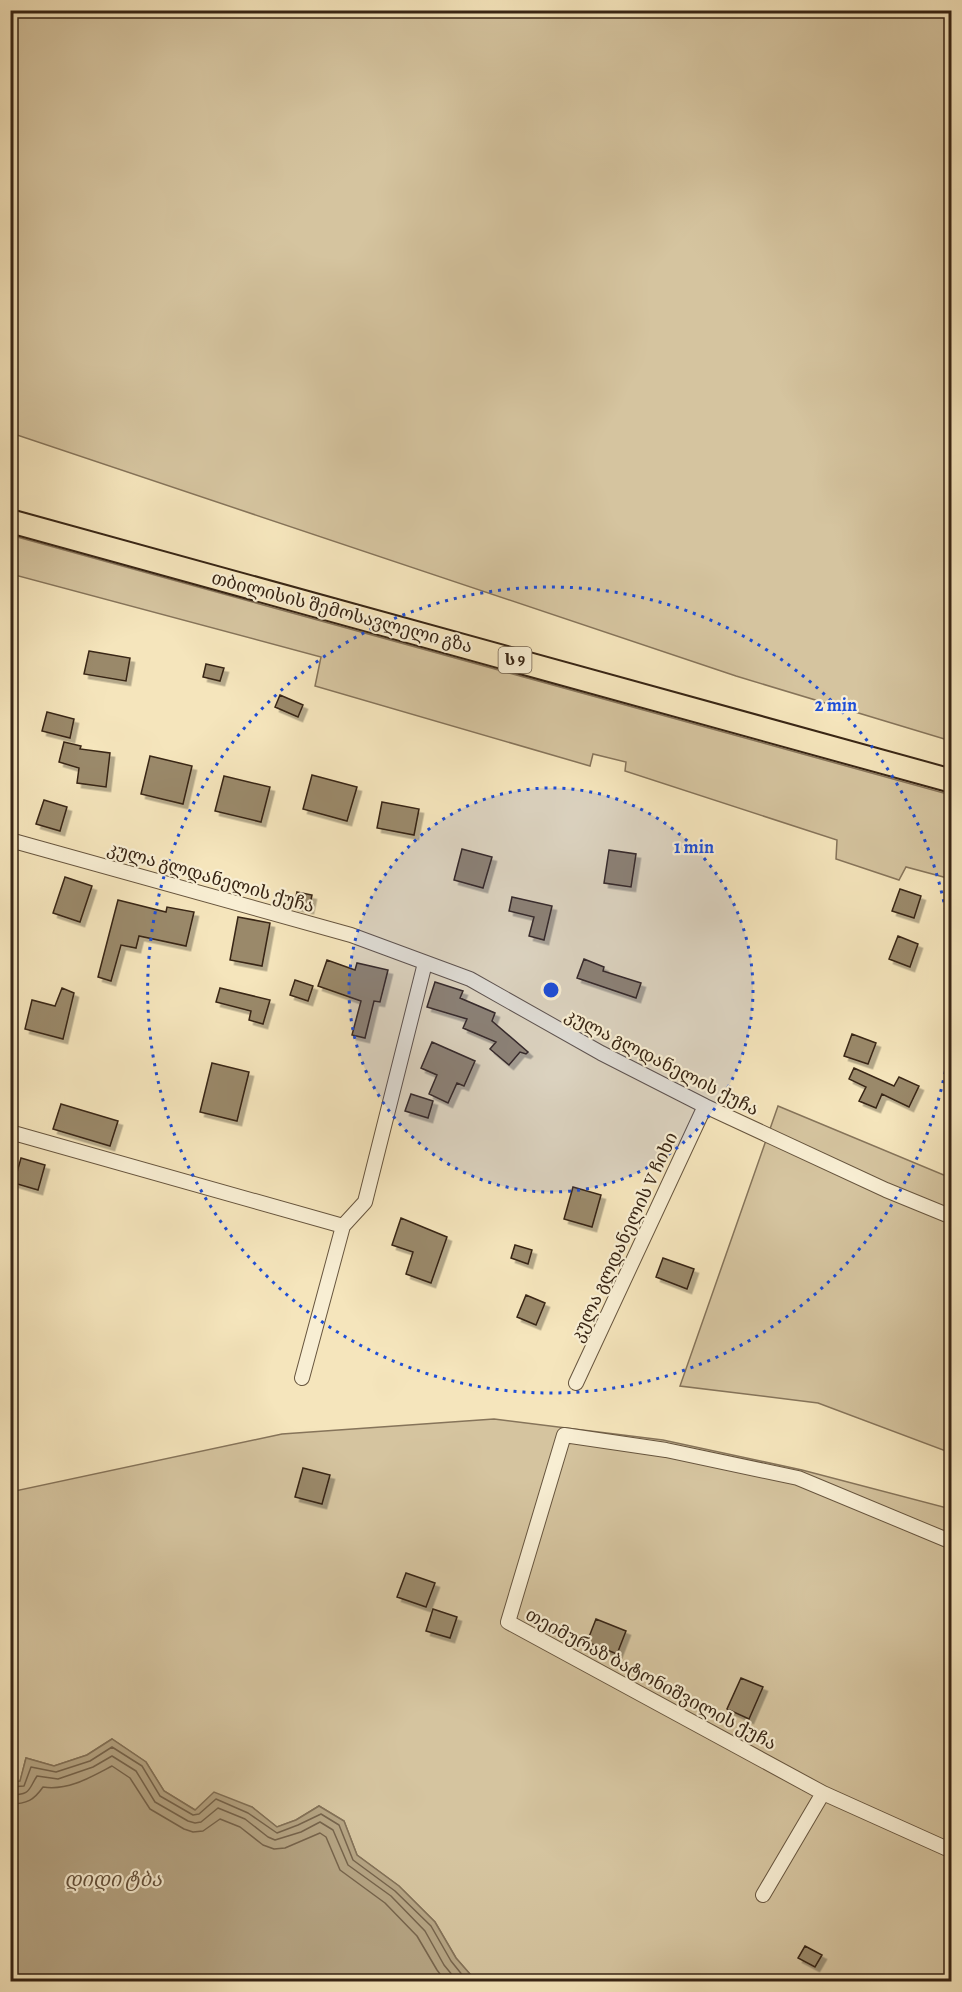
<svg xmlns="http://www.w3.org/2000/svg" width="962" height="1992" font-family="Alegreya,'Noto Serif Georgian',serif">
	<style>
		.green { fill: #d5c49f; stroke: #86745a; stroke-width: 1.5 }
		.water { fill: #b5a483; stroke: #837157; stroke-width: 1.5 }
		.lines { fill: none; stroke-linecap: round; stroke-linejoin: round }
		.shore { stroke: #76644c; stroke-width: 1.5 }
		.building { fill: #9a896b; stroke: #382514; stroke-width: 1.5; filter: url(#shadow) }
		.minor-casing { stroke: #67553e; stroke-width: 16 }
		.trunk-casing { stroke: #382514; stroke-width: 26 }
		.minor { stroke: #f8eed3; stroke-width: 14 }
		.trunk { stroke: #f5e5bc; stroke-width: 22 }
		.ring { fill: none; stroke: #1d4ed8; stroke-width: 3; stroke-dasharray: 3 6 }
		.labels { text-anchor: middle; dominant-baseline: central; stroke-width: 4.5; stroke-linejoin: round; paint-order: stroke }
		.shield { fill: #f8eed3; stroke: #72614d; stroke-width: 1.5 }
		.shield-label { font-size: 16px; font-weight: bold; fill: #382514 }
		.street-label { font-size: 18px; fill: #382514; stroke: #f8eed3 }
		.water-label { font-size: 20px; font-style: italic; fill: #64513b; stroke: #f8eed3 }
		.centre { fill: #1d4ed8; stroke: #f8eed3; stroke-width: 3 }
		.ring-label { font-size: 18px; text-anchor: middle; font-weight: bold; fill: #1d4ed8; stroke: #f8eed3; stroke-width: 4.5; stroke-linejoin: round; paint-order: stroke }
	</style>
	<defs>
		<filter id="shadow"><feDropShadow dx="4.5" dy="4.5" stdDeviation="0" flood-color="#0004"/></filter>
	</defs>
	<rect width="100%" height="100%" fill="#f5e5bc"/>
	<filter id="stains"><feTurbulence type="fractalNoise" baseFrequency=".00333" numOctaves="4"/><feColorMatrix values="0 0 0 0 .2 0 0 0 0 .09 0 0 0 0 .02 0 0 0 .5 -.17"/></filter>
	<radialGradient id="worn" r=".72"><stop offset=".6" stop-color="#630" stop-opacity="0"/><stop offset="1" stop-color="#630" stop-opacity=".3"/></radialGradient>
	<path class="green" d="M 11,10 L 951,11 L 951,741 L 736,676 L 11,433 Z
		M 10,535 L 951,795 L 951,879 L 906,867 L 899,880 L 836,859 L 837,840 L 625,771 L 626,762 L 593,754 L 590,766 L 315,686 L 321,657 L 11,574 Z
		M 778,1106 L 951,1178 L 951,1453 L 818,1403 L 680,1386 Z
		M 494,1419 L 663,1440 L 802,1470 L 951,1509 L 951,1981 L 476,1981 L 456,1958 L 435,1922 L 399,1886 L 357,1855 L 344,1821 L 319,1806 L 296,1820 L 277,1827 L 252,1807 L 195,1810 L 164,1791 L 146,1762 L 112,1739 L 87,1755 L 54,1766 L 26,1758 L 20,1782 L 11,1782 L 10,1492 L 282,1434 Z"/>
	<path class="water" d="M 112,1739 L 146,1762 L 164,1791 L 195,1810 L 214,1792 L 252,1807 L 277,1827 L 296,1820 L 319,1806 L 344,1821 L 357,1855 L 399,1886 L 435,1922 L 456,1958 L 476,1981 L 11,1981 L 11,1782 L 20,1781 L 26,1758 L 54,1766 L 87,1755 Z"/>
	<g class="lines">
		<path class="shore" d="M 10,1787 L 24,1786 L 31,1767 L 56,1772 L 90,1761 L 112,1747 L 142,1766 L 160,1796 L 193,1815 L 199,1814 L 216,1799 L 248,1813 L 277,1833 L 298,1825 L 321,1814 L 339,1825 L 353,1860 L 395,1891 L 431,1926 L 451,1961 L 468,1982
			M 10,1795 C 31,1795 28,1790 37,1776 L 58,1779 L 93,1767 L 112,1756 L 136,1771 L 155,1802 L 188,1821 L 195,1823 L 201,1822 L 218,1808 L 245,1819 L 268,1837 L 275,1840 L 301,1832 L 320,1822 L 333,1830 L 348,1865 L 391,1896 L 425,1931 L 444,1965 L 458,1982
			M 10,1804 C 27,1804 34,1800 43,1787 C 68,1791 91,1777 112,1766 L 130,1778 L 150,1809 L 184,1829 L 193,1832 L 203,1831 L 220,1819 L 240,1827 L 263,1845 L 274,1849 L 285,1848 L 320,1833 L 326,1837 L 340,1870 L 385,1903 L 417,1936 L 437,1970 L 446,1982"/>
	</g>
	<path class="building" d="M 89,651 L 130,658 L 126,681 L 84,674 Z
		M 206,664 L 224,668 L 220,681 L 203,677 Z
		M 280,695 L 303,705 L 298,717 L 275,707 Z
		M 47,712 L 74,719 L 70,738 L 42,731 Z
		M 64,742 L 81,746 L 80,749 L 110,753 L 106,787 L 77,783 L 79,768 L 59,762 Z
		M 150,756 L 192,766 L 183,804 L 141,794 Z
		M 312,775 L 357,787 L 347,821 L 303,809 Z
		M 224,776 L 270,787 L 261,822 L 215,811 Z
		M 44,800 L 67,807 L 60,831 L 36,824 Z
		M 382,802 L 419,809 L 414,835 L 377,828 Z
		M 462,849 L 492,857 L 483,888 L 454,880 Z
		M 609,850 L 636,854 L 631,887 L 604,883 Z
		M 65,877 L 92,886 L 80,922 L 53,913 Z
		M 900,889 L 921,896 L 914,918 L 892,911 Z
		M 297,892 L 312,895 L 309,909 L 294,906 Z
		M 512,897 L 552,906 L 544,940 L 529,936 L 534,917 L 509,911 Z
		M 118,900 L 166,912 L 167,907 L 194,912 L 186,946 L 139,936 L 136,948 L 121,945 L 111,981 L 98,977 Z
		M 238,917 L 270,923 L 262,966 L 230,960 Z
		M 898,936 L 918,944 L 910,967 L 889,959 Z
		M 584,959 L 604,967 L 603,971 L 641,983 L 636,998 L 577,978 Z
		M 327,960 L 355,970 L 357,963 L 388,970 L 380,1002 L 374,1001 L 365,1038 L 352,1035 L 361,1001 L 318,986 Z
		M 295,980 L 313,986 L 308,1001 L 290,995 Z
		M 435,982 L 463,991 L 460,998 L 495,1013 L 492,1021 L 528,1052 L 526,1054 L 520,1052 L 509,1065 L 490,1049 L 496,1042 L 463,1028 L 467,1019 L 427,1007 Z
		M 62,988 L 74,993 L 63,1039 L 25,1029 L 32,1000 L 55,1006 Z
		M 220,988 L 270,1000 L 263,1024 L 249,1020 L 251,1011 L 216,1002 Z
		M 852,1034 L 876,1043 L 868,1064 L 844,1056 Z
		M 432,1042 L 475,1061 L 464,1086 L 457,1083 L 448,1103 L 429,1094 L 437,1075 L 421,1068 Z
		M 212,1063 L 249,1072 L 237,1121 L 200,1112 Z
		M 854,1068 L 894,1086 L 899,1077 L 919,1086 L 909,1107 L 882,1094 L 876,1108 L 859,1101 L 866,1087 L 849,1079 Z
		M 411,1094 L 433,1101 L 428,1118 L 405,1111 Z
		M 61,1104 L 118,1121 L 110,1146 L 53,1129 Z
		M 21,1158 L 45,1165 L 38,1190 L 14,1183 Z
		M 573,1187 L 601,1195 L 592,1227 L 564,1219 Z
		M 401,1218 L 447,1237 L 431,1283 L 406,1274 L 413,1252 L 392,1245 Z
		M 515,1245 L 532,1250 L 528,1264 L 511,1258 Z
		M 663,1258 L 694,1269 L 687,1289 L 656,1277 Z
		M 526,1295 L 545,1303 L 536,1325 L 517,1317 Z
		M 303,1468 L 330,1475 L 322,1504 L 295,1497 Z
		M 406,1573 L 435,1583 L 426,1607 L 397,1597 Z
		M 433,1609 L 457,1617 L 450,1638 L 426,1631 Z
		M 596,1619 L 626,1631 L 617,1654 L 587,1642 Z
		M 741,1678 L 763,1687 L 749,1719 L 727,1709 Z
		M 805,1946 L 822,1955 L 815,1967 L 798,1958 Z"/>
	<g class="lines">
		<defs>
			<path id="minor" d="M 10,840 L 351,935 L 470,979 L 601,1053 L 705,1106 L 886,1190 L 952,1217
				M 10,1132 L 343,1226
				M 302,1378 L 343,1226 L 365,1202 L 425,963
				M 576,1383 L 705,1106
				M 823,1793 L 508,1622 L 564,1435 L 666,1450 L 798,1478 L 952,1542
				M 763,1895 L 823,1793 L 952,1851"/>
			<path id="trunk" d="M 10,521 L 952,781"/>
		</defs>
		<use href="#minor" class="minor-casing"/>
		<use href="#trunk" class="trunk-casing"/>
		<use href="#minor" class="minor"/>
		<use href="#trunk" class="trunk"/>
	</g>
	<circle cx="551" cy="990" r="202" fill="#1d4ed8" fill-opacity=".12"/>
	<g class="ring">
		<circle cx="551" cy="990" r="202"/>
		<path d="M951 1036A403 403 0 1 1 951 944"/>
	</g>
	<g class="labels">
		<rect class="shield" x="498.5" y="647" width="33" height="26" rx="4.5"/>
		<g class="shield-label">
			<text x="515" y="660">ს 9</text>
		</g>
		<g class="street-label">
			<text transform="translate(342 612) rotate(15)">თბილისის შემოსავლელი გზა</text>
			<text transform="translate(211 877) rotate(16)">კულა გლდანელის ქუჩა</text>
			<text transform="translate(662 1062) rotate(27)">კულა გლდანელის ქუჩა</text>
			<text transform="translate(624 1237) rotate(-65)">კულა გლდანელის V ჩიხი</text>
			<text transform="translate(651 1679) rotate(28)">თეიმურაზ ბატონიშვილის ქუჩა</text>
		</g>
		<g class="water-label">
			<text x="113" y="1879">დიდი ტბა</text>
		</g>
	</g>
	<circle cx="551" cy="990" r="9" class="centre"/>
	<g class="ring-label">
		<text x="836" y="711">2 min</text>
		<text x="694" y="853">1 min</text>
	</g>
	<rect width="962" height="1992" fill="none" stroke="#f5e5bc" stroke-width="36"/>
	<rect x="12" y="12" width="938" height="1968" fill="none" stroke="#382514" stroke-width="3"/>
	<rect x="18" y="18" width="926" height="1956" fill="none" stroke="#382514" stroke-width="1.5"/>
	<rect width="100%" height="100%" filter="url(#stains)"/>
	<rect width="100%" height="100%" fill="url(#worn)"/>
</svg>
